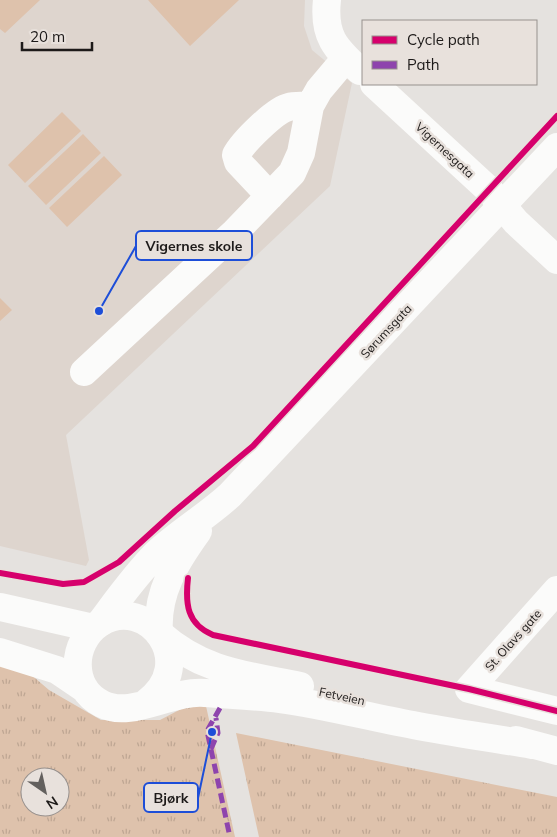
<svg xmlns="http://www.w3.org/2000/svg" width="557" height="837" font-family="Mulish,sans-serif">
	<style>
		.built { fill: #ded5ce }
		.grass { fill: url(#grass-tufts); fill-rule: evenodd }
		.pitch { fill: #dec2ac }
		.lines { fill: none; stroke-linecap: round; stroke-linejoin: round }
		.minor { stroke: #fbfbfa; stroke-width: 28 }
		.major { stroke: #fbfbfa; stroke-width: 28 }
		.highway { stroke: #fbfbfa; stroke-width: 28 }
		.quiet { stroke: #8e44ad; stroke-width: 5; stroke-dasharray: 10 5; stroke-linecap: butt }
		.cycleway-casing { stroke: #e8e1dc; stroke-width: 9 }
		.cycleway { stroke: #d6006c; stroke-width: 6 }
		.labels { text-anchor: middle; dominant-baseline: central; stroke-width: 5; stroke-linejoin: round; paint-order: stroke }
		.street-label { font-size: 12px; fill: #1d1a19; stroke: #e8e1dc }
		.leader { fill: none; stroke: #1d4ed8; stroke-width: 2 }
		.callout-dot { fill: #1d4ed8; stroke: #e8e1dc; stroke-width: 2 }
		.callout { fill: #e8e1dc; stroke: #1d4ed8; stroke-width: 2 }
		.callout-label { font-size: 14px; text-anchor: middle; font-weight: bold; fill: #1d1a19 }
	</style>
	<defs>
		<pattern id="grass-tufts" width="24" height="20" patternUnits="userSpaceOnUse" patternTransform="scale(1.25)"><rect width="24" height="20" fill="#dec2ac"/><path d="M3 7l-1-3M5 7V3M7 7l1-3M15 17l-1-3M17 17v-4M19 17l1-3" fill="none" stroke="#bea693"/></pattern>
	</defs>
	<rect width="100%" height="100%" fill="#e5e2df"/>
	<path class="built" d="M 0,0 L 305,0 L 304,26 L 312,50 L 352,83 L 330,186 L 66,435 L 89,560 L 86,566 L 0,546 Z"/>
	<path class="grass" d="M 0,648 L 49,690 L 101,720 L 160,720 L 204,697 L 235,837 L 0,837 ZM 30,777 L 60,777 L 60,807 L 30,807 Z
		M 236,733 L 557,797 L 557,837 L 259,837 Z"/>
	<path class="pitch" d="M 0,0 L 40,0 L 5,33 L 0,29 Z
		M 148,0 L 239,0 L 190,46 Z
		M 62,112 L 81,131 L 25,183 L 8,165 Z
		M 83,134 L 101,153 L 46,205 L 28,186 Z
		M 104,156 L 122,175 L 67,227 L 49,208 Z
		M 0,298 L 12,310 L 0,321 Z"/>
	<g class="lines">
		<path class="minor" d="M 327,0 C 323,36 335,48 360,71
			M 374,84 L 489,190 L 516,222 L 557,260
			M 270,196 L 238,162 L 236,155 C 243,142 275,110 289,107 C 295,105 303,106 310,106
			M 84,372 L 235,232 L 292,173 L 301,153 L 310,106 L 319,90 L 346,58
			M 557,590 L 469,689 L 557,711"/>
		<path class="major" d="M 101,622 C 119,598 136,574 157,553 C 180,532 207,516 230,495 L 557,147
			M 159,633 C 156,593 175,563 198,531"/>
		<path class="highway" d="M 0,607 L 93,628
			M 160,634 C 203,672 246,675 300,686
			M 0,652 L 57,670 L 85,689
			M 146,703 C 201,663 147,593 100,623 C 70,643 70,688 102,704 C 131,719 171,690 205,693 C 230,695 255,696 280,699 C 325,705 369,717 413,725 C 453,733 493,738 532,745
			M 516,740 L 557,751"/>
		<path class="quiet" d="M 220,708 L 207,731 L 230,837
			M 211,749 L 218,733 L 216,718"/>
		<defs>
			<path id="cycleway" d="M 0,573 L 63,584 L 84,582 L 119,562 L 175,511 L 253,446 L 557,116
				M 188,578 C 185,604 187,624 213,635 L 469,689 L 557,711"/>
		</defs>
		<use href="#cycleway" class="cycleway-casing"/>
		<use href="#cycleway" class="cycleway"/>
	</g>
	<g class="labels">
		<g class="street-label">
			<text transform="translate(445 150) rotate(43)">Vigernesgata</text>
			<text transform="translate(386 331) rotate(-47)">Sørumsgata</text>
			<text transform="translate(513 640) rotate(-48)">St. Olavs gate</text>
			<text transform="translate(342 696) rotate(12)">Fetveien</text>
		</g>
	</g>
	<path class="leader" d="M99 311L136 246M212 732L198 798"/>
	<g class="callout-dot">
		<circle cx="99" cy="311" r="5"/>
		<circle cx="212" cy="732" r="5"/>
	</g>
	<g class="callout">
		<rect x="136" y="231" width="116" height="29" rx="5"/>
		<rect x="144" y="783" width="54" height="29" rx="5"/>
	</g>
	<g class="callout-label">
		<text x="194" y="251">Vigernes skole</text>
		<text x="171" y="803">Bjørk</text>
	</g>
	<rect x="362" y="20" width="175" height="65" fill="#e8e1dc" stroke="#97918e"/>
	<rect x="372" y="36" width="25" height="8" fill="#d6006c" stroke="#97918e"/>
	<text x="407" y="45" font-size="15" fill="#1d1a19">Cycle path</text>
	<rect x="372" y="61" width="25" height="8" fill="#8e44ad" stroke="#97918e"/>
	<text x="407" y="70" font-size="15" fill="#1d1a19">Path</text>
	<g transform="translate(45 792) rotate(146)"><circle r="24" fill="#e8e1dc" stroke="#97918e"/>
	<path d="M0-4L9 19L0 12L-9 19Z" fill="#63605e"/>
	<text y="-8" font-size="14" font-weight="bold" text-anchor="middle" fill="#1d1a19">N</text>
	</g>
	<path d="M22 42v8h70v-8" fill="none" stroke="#1d1a19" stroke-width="2.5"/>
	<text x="30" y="42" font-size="15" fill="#1d1a19" stroke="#e8e1dc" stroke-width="4" paint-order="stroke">20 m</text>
</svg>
